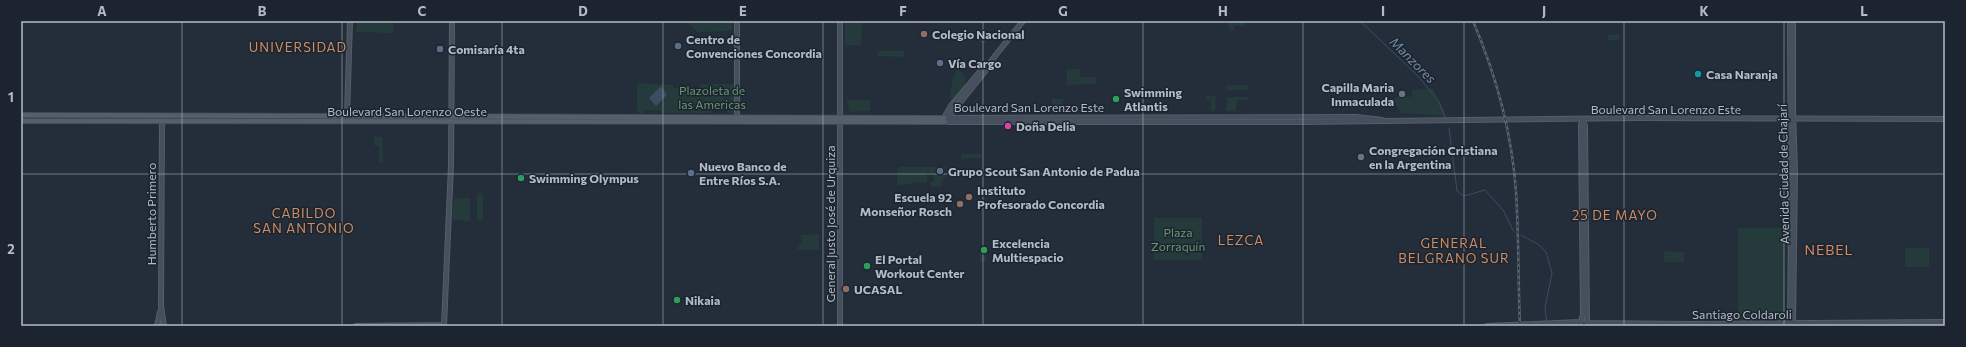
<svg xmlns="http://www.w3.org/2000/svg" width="1966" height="347" font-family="Commissioner,sans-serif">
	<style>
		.green { fill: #253a3b }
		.water { fill: #394d63 }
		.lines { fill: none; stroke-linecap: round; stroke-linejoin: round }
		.stream { stroke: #394d63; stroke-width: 1 }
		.secondary-casing { stroke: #555e68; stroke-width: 6 }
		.primary-casing { stroke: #404953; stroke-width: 6 }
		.secondary { stroke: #454f5d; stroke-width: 4 }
		.primary { stroke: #555f6a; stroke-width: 4.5 }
		.rail-casing { stroke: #596471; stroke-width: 2.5 }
		.rail { stroke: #1c252f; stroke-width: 1; stroke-dasharray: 3; stroke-linecap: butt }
		.grid { fill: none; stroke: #b2bbc6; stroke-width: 1; stroke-opacity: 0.55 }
		.education-dot { fill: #8d6e63; stroke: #1c252f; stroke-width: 1.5 }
		.service-dot { fill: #5c6f8a; stroke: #1c252f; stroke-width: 1.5 }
		.culture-dot { fill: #0f9aa8; stroke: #1c252f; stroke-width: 1.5 }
		.worship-dot { fill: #6b7280; stroke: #1c252f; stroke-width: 1.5 }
		.leisure-dot { fill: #2e9e5b; stroke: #1c252f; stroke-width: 1.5 }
		.hotel-dot { fill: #d1479c; stroke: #1c252f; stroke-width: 1.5 }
		.labels { text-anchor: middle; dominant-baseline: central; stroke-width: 3; stroke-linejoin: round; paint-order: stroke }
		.poi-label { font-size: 12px; font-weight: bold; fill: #b2bbc6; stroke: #1c252f; text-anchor: start }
		.park-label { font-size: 12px; fill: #6a9672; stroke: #1c252f }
		.street-label { font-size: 12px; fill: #b2bbc6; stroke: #1c252f }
		.neighbourhood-label { font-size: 13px; letter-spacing: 1px; fill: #d08c64; stroke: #1c252f }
		.water-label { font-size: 13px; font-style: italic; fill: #738da9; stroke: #1c252f }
		.quarter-label { font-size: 14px; letter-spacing: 1px; fill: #d08c64; stroke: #1c252f }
		.neatline { fill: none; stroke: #b2bbc6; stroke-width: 1.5 }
		.grid-label { font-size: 13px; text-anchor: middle; font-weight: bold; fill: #b2bbc6 }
	</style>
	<rect width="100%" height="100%" fill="#232e3a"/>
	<path class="green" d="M 357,21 L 394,21 L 393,33 L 356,32 Z
		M 687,21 L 732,21 L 732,31 L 697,32 Z
		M 845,21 L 862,21 L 861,45 L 845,45 Z
		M 1229,21 L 1245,21 L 1245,26 L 1234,26 L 1234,31 L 1229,31 Z
		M 980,29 L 986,29 L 986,43 L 979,42 Z
		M 1619,34 L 1619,40 L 1608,40 L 1608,35 Z
		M 878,51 L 905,51 L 904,57 L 878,56 Z
		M 957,69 L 965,76 L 966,85 L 951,103 L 950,90 L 952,88 L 952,81 Z
		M 1067,69 L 1080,69 L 1080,77 L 1096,77 L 1096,84 L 1067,85 Z
		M 637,83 L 673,85 L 673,88 L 699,88 L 701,84 L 733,84 L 735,86 L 735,110 L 732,113 L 728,113 L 726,110 L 714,110 L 710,113 L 661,113 L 660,110 L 646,110 L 644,113 L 640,114 L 637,110 Z
		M 1227,85 L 1248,85 L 1248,90 L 1227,90 Z
		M 1432,89 L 1435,92 L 1437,100 L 1440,101 L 1446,116 L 1401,113 L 1393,99 L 1399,96 L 1412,97 L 1412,90 Z
		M 1206,95 L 1216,96 L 1215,111 L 1211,111 L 1211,100 L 1206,100 Z
		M 1227,97 L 1248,97 L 1248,100 L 1237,100 L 1236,111 L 1226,111 Z
		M 1052,99 L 1063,99 L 1062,111 L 1052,111 Z
		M 847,100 L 870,100 L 870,111 L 849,112 Z
		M 374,137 L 382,137 L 383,162 L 379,162 L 379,146 L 374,145 Z
		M 961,154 L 982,154 L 982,158 L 961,159 Z
		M 900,167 L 945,167 L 945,179 L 941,180 L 941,187 L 931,187 L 931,182 L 934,182 L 934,175 L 927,172 L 927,182 L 913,182 L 913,184 L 897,185 L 897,170 Z
		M 477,193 L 483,193 L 483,220 L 477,220 Z
		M 470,198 L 470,221 L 452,220 L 454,199 Z
		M 1154,218 L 1202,218 L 1202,260 L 1154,260 Z
		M 1738,228 L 1784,228 L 1784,320 L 1738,320 Z
		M 819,234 L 819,250 L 797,250 L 802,240 L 799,235 Z
		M 1905,248 L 1929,248 L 1929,267 L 1905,267 Z
		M 980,250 L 986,250 L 986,262 L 980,262 Z
		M 1664,251 L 1684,252 L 1684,262 L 1664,262 Z"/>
	<path class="water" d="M 661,86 L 667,95 L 656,106 L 649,98 Z"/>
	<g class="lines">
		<path class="stream" d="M 1360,21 L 1417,75 L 1438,100 L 1445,117
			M 1449,128 L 1457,191 L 1464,196 L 1485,190 L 1503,210 L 1514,232
			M 1521,235 L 1539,245 L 1546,252 L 1552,273 L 1545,308 L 1547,323"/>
		<defs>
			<path id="secondary" d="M 1023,21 L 987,66 L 984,67 L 951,106 L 944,118 L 1356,117 L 1382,120
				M 1790,21 L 1791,221 L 1790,326
				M 1793,21 L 1793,110 L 1795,170 L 1793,326
				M 947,119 L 987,69 L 987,66
				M 1583,120 L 1585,126 L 1587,321
				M 162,121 L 161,306 L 164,326
				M 349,121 L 347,116 L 350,21
				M 737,121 L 737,21
				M 945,122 L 1304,122 L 1638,118 L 1945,119
				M 1588,323 L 1688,324 L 1945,322
				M 1923,325 L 1945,325
				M 157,326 L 160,312
				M 356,326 L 444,325
				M 444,326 L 451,165 L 452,21
				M 840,326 L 840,21
				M 1487,326 L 1580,322
				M 1579,326 L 1583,315 L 1581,125 L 1583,119
				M 1873,326 L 1904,325"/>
			<path id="primary" d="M 21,115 L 944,118
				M 21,121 L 945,122"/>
		</defs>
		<use href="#secondary" class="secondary-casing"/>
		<use href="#primary" class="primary-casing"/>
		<use href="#secondary" class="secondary"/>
		<use href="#primary" class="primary"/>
		<defs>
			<path id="rail" d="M 1473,21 C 1496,75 1512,133 1516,192 C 1519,236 1518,281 1520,326"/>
		</defs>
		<use href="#rail" class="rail-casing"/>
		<use href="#rail" class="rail"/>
	</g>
	<path class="grid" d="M 182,21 L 182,326M 342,21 L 342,326M 502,21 L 502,326M 663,21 L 663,326M 823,21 L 823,326M 983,21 L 983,326M 1143,21 L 1143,326M 1303,21 L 1303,326M 1464,21 L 1464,326M 1624,21 L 1624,326M 1784,21 L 1784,326M 21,174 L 1945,174"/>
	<g class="education-dot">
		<circle cx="924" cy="34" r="4"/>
		<circle cx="969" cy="197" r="4"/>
		<circle cx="960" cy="204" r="4"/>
		<circle cx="846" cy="289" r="4"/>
	</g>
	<g class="service-dot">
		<circle cx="678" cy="46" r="4"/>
		<circle cx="440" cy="49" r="4"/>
		<circle cx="940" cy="63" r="4"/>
		<circle cx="940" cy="171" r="4"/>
		<circle cx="691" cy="173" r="4"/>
	</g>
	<circle class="culture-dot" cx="1698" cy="74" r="4"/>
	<g class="worship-dot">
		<circle cx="1402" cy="94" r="4"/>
		<circle cx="1361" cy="157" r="4"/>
	</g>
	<g class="leisure-dot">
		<circle cx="1116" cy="99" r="4"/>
		<circle cx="521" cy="178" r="4"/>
		<circle cx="984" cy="250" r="4"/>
		<circle cx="867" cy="266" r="4"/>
		<circle cx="677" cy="300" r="4"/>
	</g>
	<circle class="hotel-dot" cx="1008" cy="126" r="4"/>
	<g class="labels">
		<g class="poi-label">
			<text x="932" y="34">Colegio Nacional</text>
			<text x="686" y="39">Centro de<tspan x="686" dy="14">Convenciones Concordia</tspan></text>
			<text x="448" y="49">Comisaría 4ta</text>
			<text x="948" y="63">Vía Cargo</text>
			<text x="1706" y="74">Casa Naranja</text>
			<text x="1394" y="87" text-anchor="end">Capilla Maria<tspan x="1394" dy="14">Inmaculada</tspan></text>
			<text x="1124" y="92">Swimming<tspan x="1124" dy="14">Atlantis</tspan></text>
			<text x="1016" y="126">Doña Delia</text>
			<text x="1369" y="150">Congregación Cristiana<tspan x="1369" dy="14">en la Argentina</tspan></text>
			<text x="699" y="166">Nuevo Banco de<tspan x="699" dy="14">Entre Ríos S.A.</tspan></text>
			<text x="948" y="171">Grupo Scout San Antonio de Padua</text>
			<text x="529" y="178">Swimming Olympus</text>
			<text x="977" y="190">Instituto<tspan x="977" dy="14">Profesorado Concordia</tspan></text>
			<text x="952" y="197" text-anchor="end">Escuela 92<tspan x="952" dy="14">Monseñor Rosch</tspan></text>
			<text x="992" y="243">Excelencia<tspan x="992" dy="14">Multiespacio</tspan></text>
			<text x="875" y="259">El Portal<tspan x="875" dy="14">Workout Center</tspan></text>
			<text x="854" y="289">UCASAL</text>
			<text x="685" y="300">Nikaia</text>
		</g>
		<g class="park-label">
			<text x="712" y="90">Plazoleta de<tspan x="712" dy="14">las Americas</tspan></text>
			<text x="1178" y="232">Plaza<tspan x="1178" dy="14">Zorraquín</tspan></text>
		</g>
		<g class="street-label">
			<text x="1029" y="107">Boulevard San Lorenzo Este</text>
			<text x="1666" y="109">Boulevard San Lorenzo Este</text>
			<text x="407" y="111">Boulevard San Lorenzo Oeste</text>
			<text transform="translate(1783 174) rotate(-91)">Avenida Ciudad de Chajarí</text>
			<text transform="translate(151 214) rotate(-90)">Humberto Primero</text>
			<text transform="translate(830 224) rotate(-90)">General Justo José de Urquiza</text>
			<text x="1742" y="314">Santiago Coldaroli</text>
		</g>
		<g class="neighbourhood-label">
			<text x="298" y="47">UNIVERSIDAD</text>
			<text x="304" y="213">CABILDO<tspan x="304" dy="15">SAN ANTONIO</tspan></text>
			<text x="1615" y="215">25 DE MAYO</text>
			<text x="1241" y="240">LEZCA</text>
			<text x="1454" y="243">GENERAL<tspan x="1454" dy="15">BELGRANO SUR</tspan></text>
		</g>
		<g class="water-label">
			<text transform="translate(1413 60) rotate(45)">Manzores</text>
		</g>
		<g class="quarter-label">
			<text x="1829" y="249">NEBEL</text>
		</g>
	</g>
	<rect width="1966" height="347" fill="none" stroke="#1c252f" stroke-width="44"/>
	<rect x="22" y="22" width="1922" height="303" class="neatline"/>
	<g class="grid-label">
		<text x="102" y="16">A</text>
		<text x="262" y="16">B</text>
		<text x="422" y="16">C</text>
		<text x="583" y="16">D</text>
		<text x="743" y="16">E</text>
		<text x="903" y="16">F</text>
		<text x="1063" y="16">G</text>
		<text x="1223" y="16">H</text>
		<text x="1383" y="16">I</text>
		<text x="1544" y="16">J</text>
		<text x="1704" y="16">K</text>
		<text x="1864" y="16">L</text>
		<text x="11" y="102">1</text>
		<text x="11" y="254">2</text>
	</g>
</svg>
